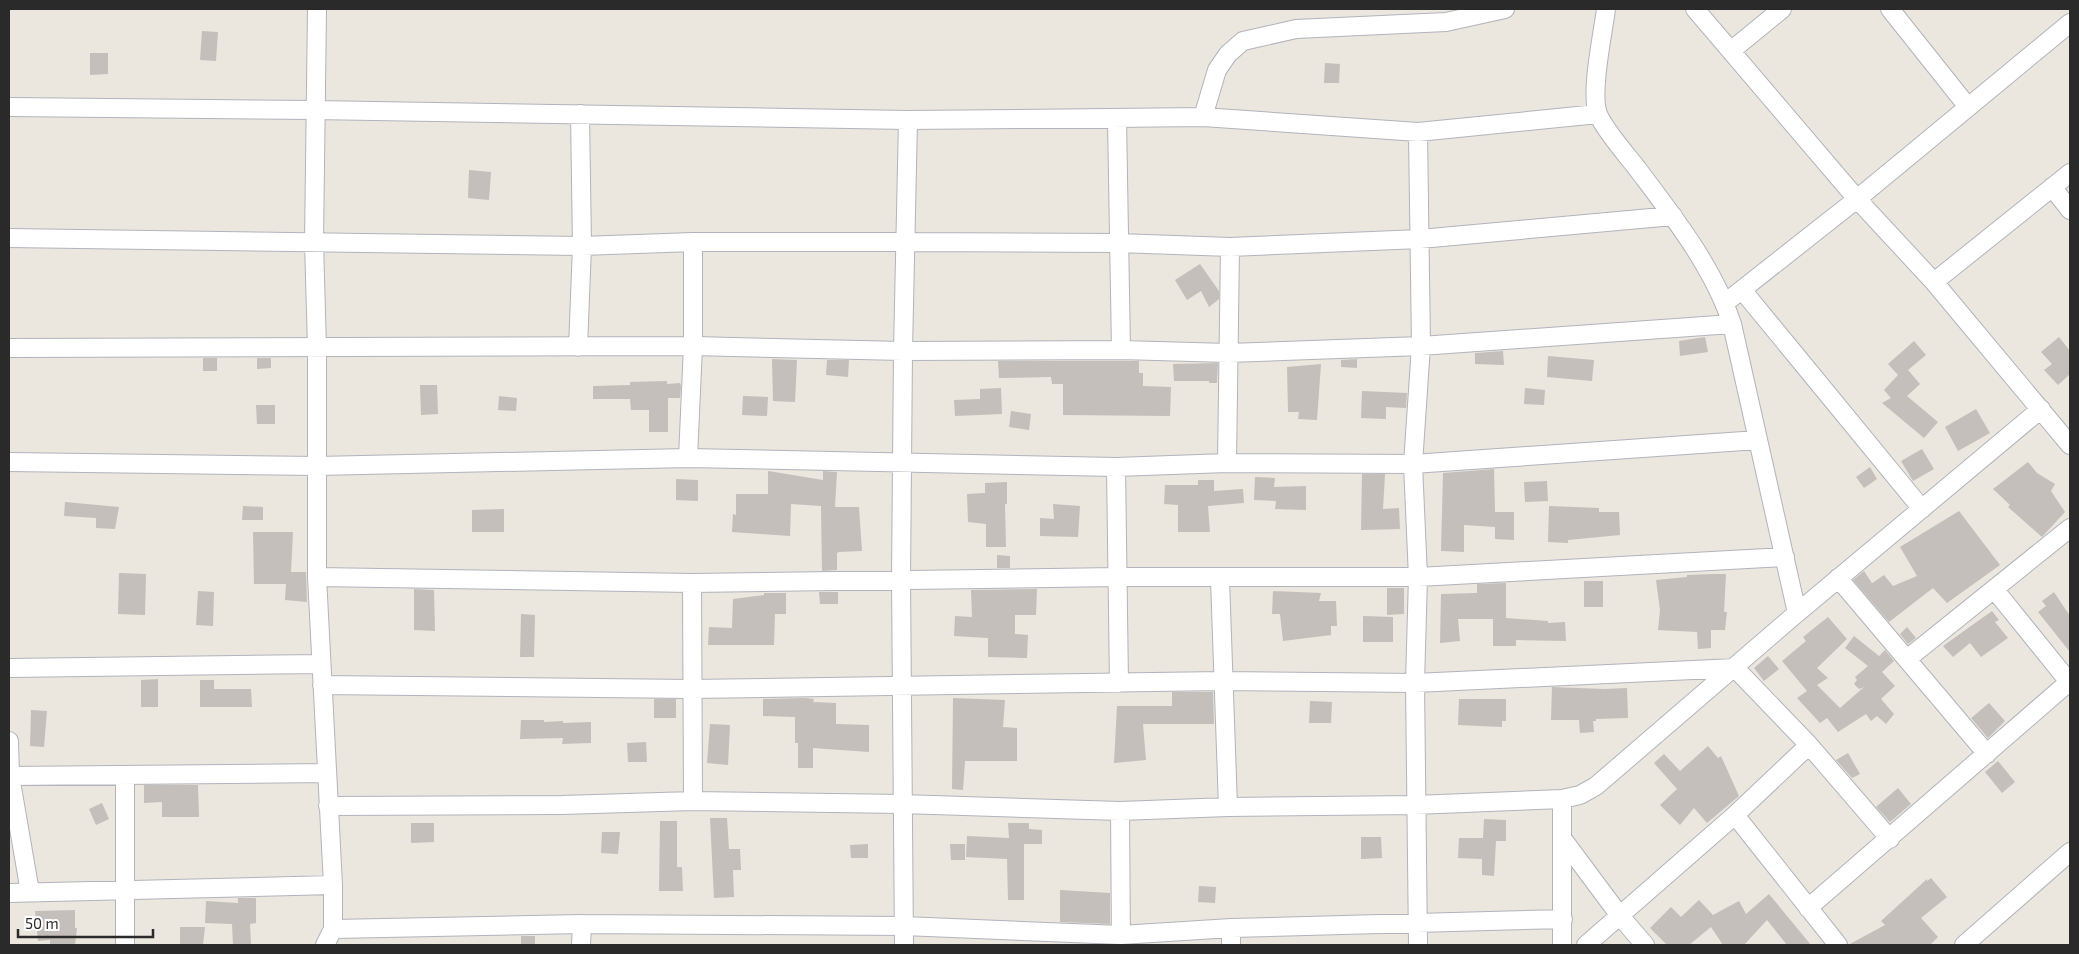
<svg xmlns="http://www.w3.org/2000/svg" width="2079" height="954" font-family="'Exo 2',sans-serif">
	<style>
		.building { fill: #c4bfba }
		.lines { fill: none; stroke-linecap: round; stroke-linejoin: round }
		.minor-casing { stroke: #b1b4bd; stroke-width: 20 }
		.minor { stroke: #fff; stroke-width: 18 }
	</style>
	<rect width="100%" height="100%" fill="#ebe6de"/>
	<path class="building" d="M 202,31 L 218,32 L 216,61 L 200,60 Z
		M 90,53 L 108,53 L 108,74 L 90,75 Z
		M 1325,63 L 1340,64 L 1339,83 L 1324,83 Z
		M 469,170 L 491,172 L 489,200 L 468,198 Z
		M 1200,264 L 1219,291 L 1219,299 L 1209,307 L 1201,291 L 1187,300 L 1175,280 Z
		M 1705,337 L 1708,352 L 1680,356 L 1679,341 Z
		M 2059,337 L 2070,351 L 2070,374 L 2058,385 L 2044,370 L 2052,364 L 2041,352 Z
		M 1914,341 L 1926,355 L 1908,370 L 1920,384 L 1907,396 L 1938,422 L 1924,438 L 1882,403 L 1891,398 L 1884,390 L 1898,375 L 1888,364 Z
		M 1503,351 L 1504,365 L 1475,364 L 1475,353 Z
		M 1548,356 L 1594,360 L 1592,381 L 1547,377 Z
		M 203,358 L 217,358 L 217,371 L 203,371 Z
		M 257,358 L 271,358 L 271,368 L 257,369 Z
		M 772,359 L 797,360 L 795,402 L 773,401 Z
		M 1357,359 L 1357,368 L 1341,367 L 1341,360 Z
		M 827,360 L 849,360 L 848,377 L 826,375 Z
		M 998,361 L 1139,361 L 1139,373 L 1143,373 L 1143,386 L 1171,387 L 1170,416 L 1063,415 L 1063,384 L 1052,384 L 1051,377 L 999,378 Z
		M 1218,363 L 1217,383 L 1209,383 L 1209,381 L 1174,381 L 1173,364 Z
		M 1321,364 L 1317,420 L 1298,419 L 1299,412 L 1288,412 L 1287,367 Z
		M 667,381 L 667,384 L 680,383 L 681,386 L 680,398 L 668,398 L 668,432 L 649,432 L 649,410 L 631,410 L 630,399 L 593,399 L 593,386 L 630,385 L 630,382 Z
		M 420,385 L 437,385 L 438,414 L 421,415 Z
		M 1001,388 L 1002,414 L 955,416 L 954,400 L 980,399 L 980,389 Z
		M 1525,388 L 1545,390 L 1544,405 L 1524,404 Z
		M 1362,391 L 1407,393 L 1406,408 L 1386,407 L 1386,419 L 1361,418 Z
		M 499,396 L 517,398 L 516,411 L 498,410 Z
		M 743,396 L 768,397 L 767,416 L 742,415 Z
		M 256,405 L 275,405 L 275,424 L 257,424 Z
		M 1976,409 L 1990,433 L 1958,451 L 1945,427 Z
		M 1011,411 L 1031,414 L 1029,430 L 1009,427 Z
		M 1922,449 L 1934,469 L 1913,481 L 1901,461 Z
		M 2028,462 L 2037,473 L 2055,484 L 2051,491 L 2065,512 L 2042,537 L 2008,507 L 2010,505 L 1993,489 Z
		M 1870,467 L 1877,479 L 1864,488 L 1856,477 Z
		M 1494,469 L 1495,512 L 1514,512 L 1514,540 L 1495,539 L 1495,527 L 1464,525 L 1464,552 L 1441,551 L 1443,473 Z
		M 768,471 L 823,480 L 823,471 L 837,472 L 835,507 L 859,507 L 862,551 L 839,552 L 837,553 L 837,570 L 822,571 L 821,506 L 791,504 L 790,536 L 732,532 L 733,514 L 736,515 L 736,494 L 768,494 Z
		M 1362,474 L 1385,474 L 1383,509 L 1399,508 L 1400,529 L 1361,530 Z
		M 1255,477 L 1275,478 L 1274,487 L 1306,486 L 1306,510 L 1275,509 L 1276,501 L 1254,500 Z
		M 676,479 L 698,480 L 698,501 L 676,500 Z
		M 1198,480 L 1214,480 L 1214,491 L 1243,489 L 1244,503 L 1208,506 L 1210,532 L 1178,532 L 1178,505 L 1164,504 L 1165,485 L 1198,485 Z
		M 1547,481 L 1548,501 L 1525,502 L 1524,482 Z
		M 1007,482 L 1007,504 L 1005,504 L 1006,547 L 986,547 L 986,524 L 968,522 L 967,494 L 985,493 L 985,483 Z
		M 65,502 L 119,507 L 115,529 L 96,528 L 96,518 L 64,516 Z
		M 1053,504 L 1080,506 L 1078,537 L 1040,536 L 1040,518 L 1054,519 Z
		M 243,506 L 263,507 L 263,520 L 242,520 Z
		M 1549,506 L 1599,508 L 1599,512 L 1619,512 L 1620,535 L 1568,540 L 1568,543 L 1548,542 Z
		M 504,509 L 504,532 L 472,532 L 472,510 Z
		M 1959,511 L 2000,565 L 1947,603 L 1933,588 L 1889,622 L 1853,580 L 1864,571 L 1872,583 L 1868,586 L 1884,575 L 1893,586 L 1917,576 L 1900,547 Z
		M 253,532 L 293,532 L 291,572 L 306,572 L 307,602 L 285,600 L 286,584 L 254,584 Z
		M 997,555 L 1010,556 L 1010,568 L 997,568 Z
		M 119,573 L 146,574 L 145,615 L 118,614 Z
		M 1712,574 L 1726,574 L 1724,612 L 1727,612 L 1725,630 L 1711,630 L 1711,648 L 1698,649 L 1697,632 L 1658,630 L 1660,610 L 1656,580 L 1687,577 L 1687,575 Z
		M 1584,581 L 1603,581 L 1603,607 L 1584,607 Z
		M 1506,583 L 1506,618 L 1548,621 L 1548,623 L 1565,622 L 1566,641 L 1516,640 L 1516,646 L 1493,646 L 1493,619 L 1458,619 L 1460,641 L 1440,643 L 1441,594 L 1477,593 L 1477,584 Z
		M 1387,588 L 1404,588 L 1404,614 L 1387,615 Z
		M 414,589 L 434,590 L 435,631 L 414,630 Z
		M 1037,589 L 1036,615 L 1015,615 L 1015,634 L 1028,635 L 1027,658 L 988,657 L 988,638 L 954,636 L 955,616 L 972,617 L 971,590 Z
		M 198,591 L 214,592 L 213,626 L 196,625 Z
		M 1273,591 L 1321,593 L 1319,601 L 1336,601 L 1337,626 L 1331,626 L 1331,635 L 1283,641 L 1280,614 L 1272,614 Z
		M 819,592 L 838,592 L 838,604 L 820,604 Z
		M 2054,592 L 2070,616 L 2070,652 L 2038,612 L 2046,606 L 2042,601 Z
		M 764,593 L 786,593 L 786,614 L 775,614 L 774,645 L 708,645 L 709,627 L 732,628 L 733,599 L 764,595 Z
		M 1992,611 L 1999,620 L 1995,622 L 2008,638 L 1981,657 L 1970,643 L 1953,657 L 1943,646 Z
		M 521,614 L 535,615 L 534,657 L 520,657 Z
		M 1363,616 L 1393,617 L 1393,642 L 1363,642 Z
		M 1828,617 L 1847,639 L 1817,668 L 1828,678 L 1817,685 L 1840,708 L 1864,687 L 1859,689 L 1854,684 L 1857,680 L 1855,677 L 1868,666 L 1845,648 L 1854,636 L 1879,656 L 1885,650 L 1894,661 L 1882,672 L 1895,686 L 1881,699 L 1894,714 L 1886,724 L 1877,716 L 1871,721 L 1866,714 L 1838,732 L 1827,718 L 1820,723 L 1797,698 L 1807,691 L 1782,661 L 1806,641 L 1803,637 Z
		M 1907,627 L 1916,638 L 1908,644 L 1900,634 Z
		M 1768,656 L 1779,669 L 1764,681 L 1754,668 Z
		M 158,679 L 158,707 L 141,707 L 141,680 Z
		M 200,680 L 214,680 L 214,689 L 251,689 L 252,707 L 200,707 Z
		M 1552,687 L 1604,689 L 1627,688 L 1628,718 L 1596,719 L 1596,721 L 1593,721 L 1594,732 L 1580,733 L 1579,720 L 1551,720 Z
		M 1172,692 L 1213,692 L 1214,724 L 1143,724 L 1146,760 L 1114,763 L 1117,706 L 1172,706 Z
		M 806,698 L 814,699 L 813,702 L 836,703 L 836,724 L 869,725 L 869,752 L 813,748 L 813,768 L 798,768 L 798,743 L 795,743 L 795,717 L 763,716 L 763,699 Z
		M 953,698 L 1005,700 L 1003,727 L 1017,728 L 1017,761 L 965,761 L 963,790 L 952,789 Z
		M 654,699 L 676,699 L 676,718 L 654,718 Z
		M 1459,699 L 1506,699 L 1506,721 L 1502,721 L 1502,727 L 1458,725 Z
		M 1310,701 L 1332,702 L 1331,723 L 1309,723 Z
		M 1989,703 L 2005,721 L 1988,738 L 1971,718 Z
		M 31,710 L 47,711 L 44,747 L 30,746 Z
		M 521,720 L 544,720 L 544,722 L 563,721 L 563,723 L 591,722 L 591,743 L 562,744 L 563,738 L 520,739 Z
		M 710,724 L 730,725 L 728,765 L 707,763 Z
		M 646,742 L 647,762 L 628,762 L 627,743 Z
		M 1708,746 L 1718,758 L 1721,756 L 1739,796 L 1707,823 L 1694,808 L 1680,825 L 1660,805 L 1677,789 L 1654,763 L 1664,754 L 1680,771 Z
		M 1848,753 L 1860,774 L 1852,778 L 1836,760 Z
		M 1998,761 L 2015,782 L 2002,793 L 1985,772 Z
		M 144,785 L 198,785 L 199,817 L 162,817 L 162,802 L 144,803 Z
		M 1898,788 L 1911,804 L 1890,822 L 1876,807 Z
		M 102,803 L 109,819 L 96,825 L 89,809 Z
		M 710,818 L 727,818 L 729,849 L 740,849 L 741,870 L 733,870 L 734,897 L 714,898 Z
		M 1484,819 L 1506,820 L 1506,841 L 1496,841 L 1494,876 L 1482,875 L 1482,859 L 1458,858 L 1459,838 L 1483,838 Z
		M 660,821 L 677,821 L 677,867 L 682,867 L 683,891 L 659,891 Z
		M 411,823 L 434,823 L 434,842 L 411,843 Z
		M 1008,823 L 1029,823 L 1029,829 L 1042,830 L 1042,844 L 1024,844 L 1024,900 L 1008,900 L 1007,859 L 966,857 L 967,836 L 1009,838 Z
		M 602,832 L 620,832 L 618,854 L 601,853 Z
		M 1361,837 L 1381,837 L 1382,858 L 1361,859 Z
		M 868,844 L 868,858 L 851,858 L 850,845 Z
		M 950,844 L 965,844 L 965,860 L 951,860 Z
		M 1931,878 L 1947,897 L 1921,918 L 1938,937 L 1930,945 L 1848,945 L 1885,925 L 1881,921 L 1927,879 L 1927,881 Z
		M 1199,886 L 1216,887 L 1215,903 L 1198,902 Z
		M 1060,890 L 1110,893 L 1110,924 L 1060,922 Z
		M 1769,894 L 1811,945 L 1787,945 L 1767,920 L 1744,945 L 1723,945 L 1711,927 L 1689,945 L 1667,945 L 1650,928 L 1671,907 L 1681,917 L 1699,900 L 1713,915 L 1739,901 L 1746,914 Z
		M 238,898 L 256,898 L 256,923 L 250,924 L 251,945 L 233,945 L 232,924 L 205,923 L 206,901 L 238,903 Z
		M 75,910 L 75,928 L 77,928 L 75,945 L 50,945 L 50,940 L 38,941 L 35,911 Z
		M 180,927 L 205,927 L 203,945 L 180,945 Z
		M 521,936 L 535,936 L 535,945 L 521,945 Z"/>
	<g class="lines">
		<defs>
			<path id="minor" d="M 317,9 L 314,242 L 317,348 L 317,577 L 333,885 L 333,929 L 325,945
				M 1695,9 L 1857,199 L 1934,282 L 2070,445
				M 1890,9 L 1968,107
				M 1732,50 L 1782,9
				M 9,107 L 314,110 L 908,120 L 1203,117 L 1418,132 L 1598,114
				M 1203,117 L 1217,70 L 1228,54 L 1243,41 L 1296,29 L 1446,22 L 1505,9
				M 1117,119 L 1121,350
				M 1418,132 L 1421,346 L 1413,464 L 1418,577 L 1415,683 L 1418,945
				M 2052,187 L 2070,210
				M 9,238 L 582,246 L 693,242 L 905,242 L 1118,243 L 1230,247 L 1420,239 L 1673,216
				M 1934,282 L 2070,173
				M 1743,291 L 1922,509
				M 1725,303 L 1857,199 L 2070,23
				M 578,347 L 582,246 L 580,114
				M 9,348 L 693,346 L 903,351 L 1121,350 L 1228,353 L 1421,346 L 1732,324
				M 688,458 L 693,346 L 693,242
				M 9,462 L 317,466 L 688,458 L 1116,467 L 1227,463 L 1413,464 L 1758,440
				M 1227,463 L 1230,247
				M 1116,467 L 1119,683
				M 317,577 L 692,583 L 1117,577 L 1418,577 L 1785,557
				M 1838,578 L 1987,754
				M 1220,579 L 1228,807
				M 692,583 L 693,801
				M 1994,589 L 2070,683
				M 1797,613 L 2041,409
				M 1907,659 L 2070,528
				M 9,668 L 320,664
				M 322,685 L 691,689 L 1222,681 L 1415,683 L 1735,668 L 1809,745 L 1890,839
				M 9,741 L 10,776 L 30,892
				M 125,775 L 125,945
				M 9,776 L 327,773
				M 1562,799 L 1562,945
				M 328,806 L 562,805 L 693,801 L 902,804 L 1120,811 L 1228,807 L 1415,805 L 1562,799 L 1580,795 L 1596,786 L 1797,613 L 1732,324 C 1713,266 1672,215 1636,167 C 1625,153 1604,129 1598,114 C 1590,93 1603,33 1606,9
				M 1120,811 L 1121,945
				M 1735,815 L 1838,945
				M 1562,838 L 1620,916 L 1645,945
				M 9,893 L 333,885
				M 1808,908 L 2069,682
				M 1231,928 L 1231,945
				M 333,929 L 582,924 L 904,926 L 1121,935 L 1231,928 L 1563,919
				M 581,945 L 582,924
				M 904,945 L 901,579 L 903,351 L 908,120
				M 1586,945 L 1735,815 L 1809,745
				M 1964,945 L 2070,852"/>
		</defs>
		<use href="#minor" class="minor-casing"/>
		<use href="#minor" class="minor"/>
	</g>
	<rect width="2079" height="954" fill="none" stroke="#2a2a2a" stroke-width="20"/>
	<path d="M18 929v8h135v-8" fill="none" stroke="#2a2a2a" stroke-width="2.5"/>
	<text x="25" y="929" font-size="15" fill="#2a2a2a" stroke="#ffffff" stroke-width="4" paint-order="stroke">50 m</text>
</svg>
